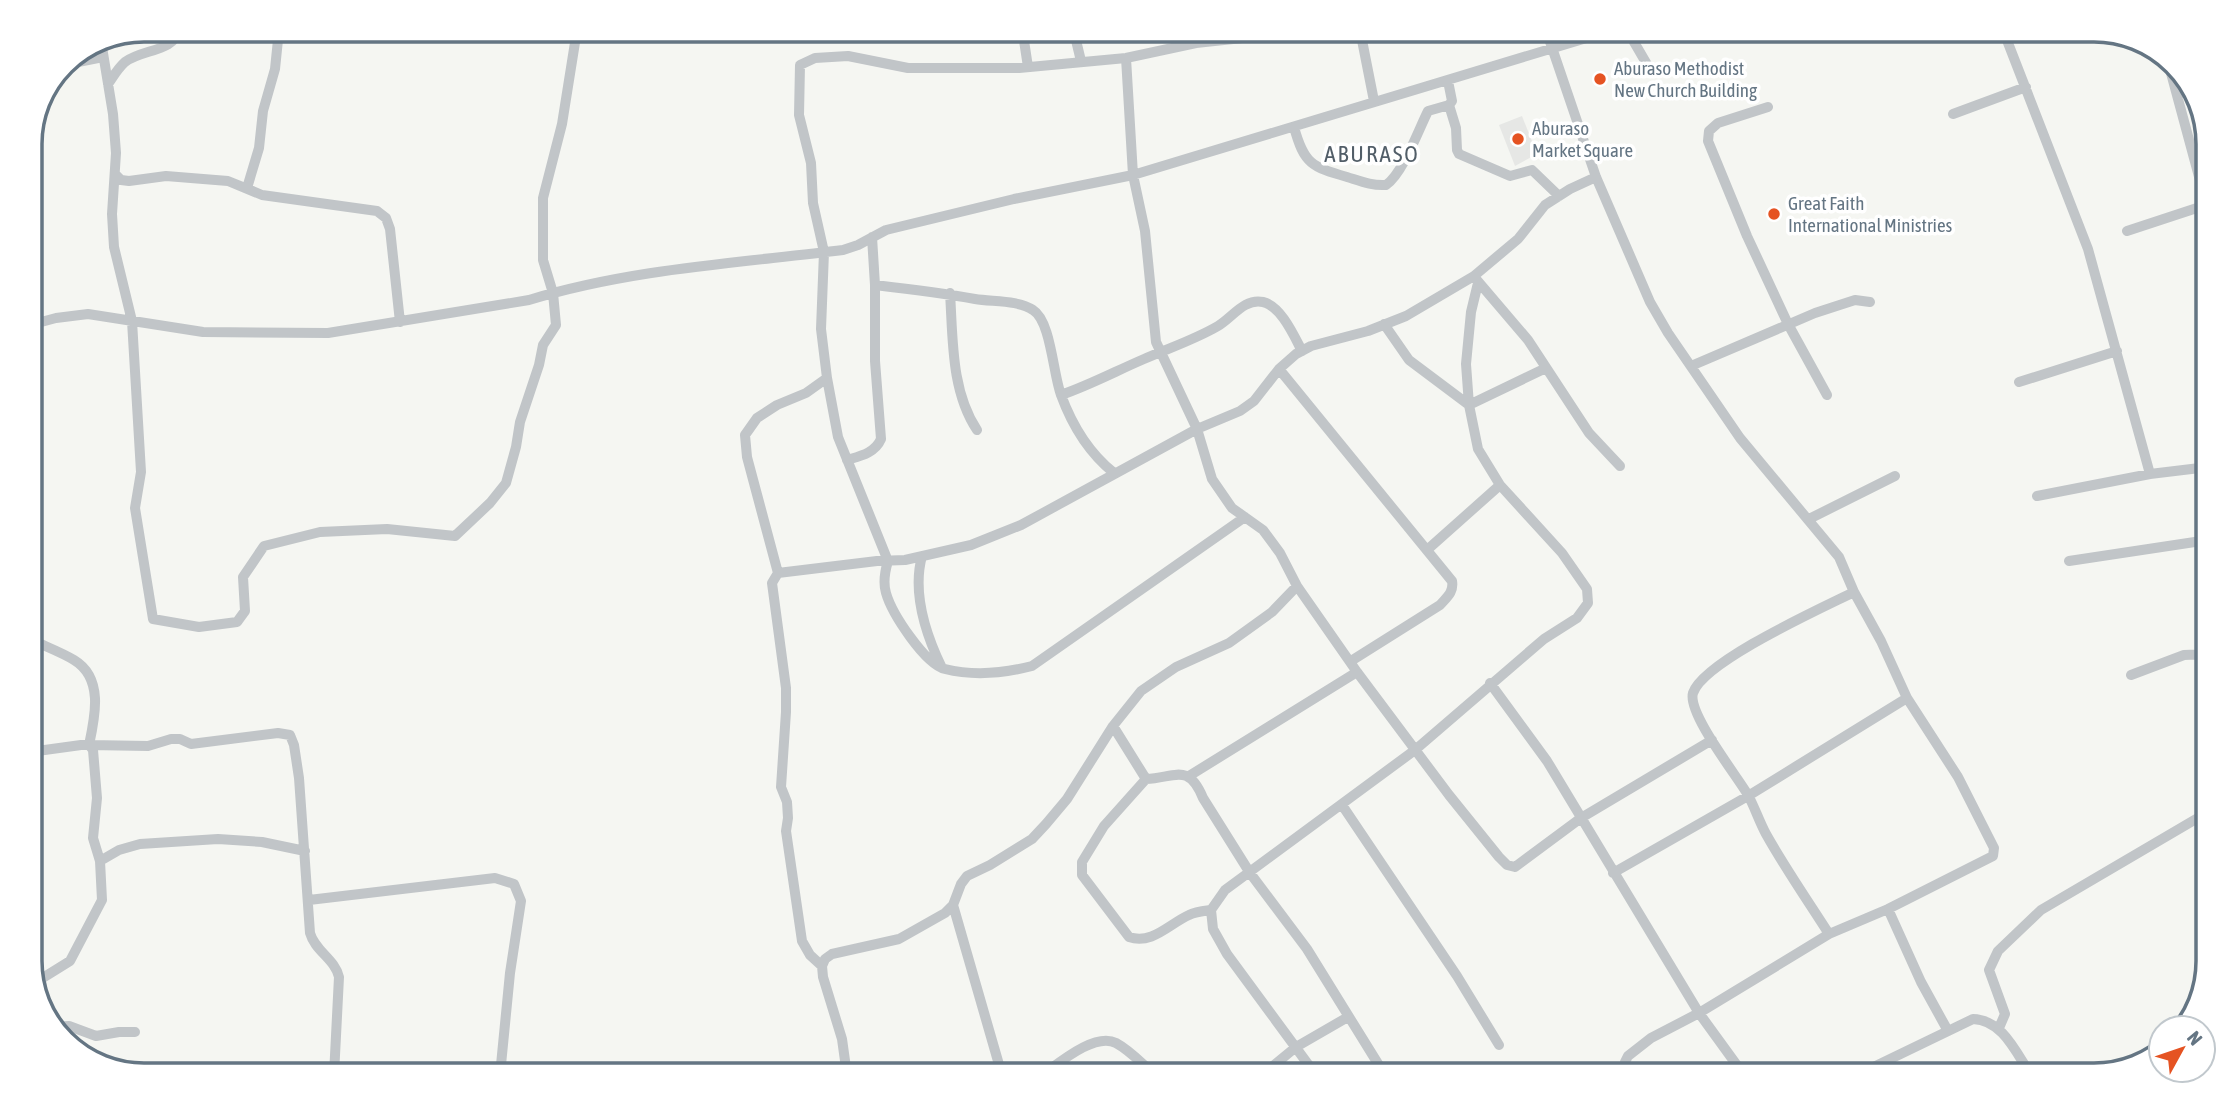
<svg xmlns="http://www.w3.org/2000/svg" width="2238" height="1105" font-family="'Asap Condensed',sans-serif">
	<style>
		.built { fill: #e6e7e5 }
		.lines { fill: none; stroke-linecap: round; stroke-linejoin: round }
		.minor { stroke: #c1c5c8; stroke-width: 10 }
		.poi-dot { fill: #e55322; stroke: #fff; stroke-width: 2.5 }
		.labels { text-anchor: middle; dominant-baseline: central; stroke-width: 7; stroke-linejoin: round; paint-order: stroke }
		.poi-label { font-size: 19px; fill: #647583; stroke: #fff; text-anchor: start }
		.quarter-label { font-size: 23px; letter-spacing: 2px; fill: #525e68; stroke: #fff }
		.rim { fill: none; stroke: #647583; stroke-width: 3.5 }
	</style>
	<rect width="100%" height="100%" fill="#f5f6f2"/>
	<path class="built" d="M 1522,116 L 1537,154 L 1515,166 L 1499,125 Z"/>
	<g class="lines">
		<path class="minor" d="M 1025,30 L 1023,34 L 1028,67
			M 1071,30 L 1074,32 L 1081,61
			M 1360,30 L 1374,101
			M 1546,30 L 1596,177 L 1650,302 L 1668,333 L 1740,438 L 1839,557 L 1854,592 L 1881,641 L 1907,698 L 1958,777 L 1994,848 L 1993,856 L 1888,909 L 1829,934 L 1699,1013 L 1651,1038 L 1628,1056 L 1625,1062 L 1625,1075
			M 1627,30 L 1648,66
			M 2003,30 L 2088,249 L 2150,474
			M 102,47 L 113,114 L 116,153 L 112,214 L 114,247 L 132,321 L 141,472 L 135,508 L 153,619 L 199,627 L 237,622 L 245,611 L 243,577 L 264,546 L 320,532 L 387,529 L 455,536 L 490,503 L 506,483 L 516,447 L 520,422 L 539,365 L 543,345 L 556,325 L 553,293 L 543,260 L 543,198 L 562,124 L 577,30
			M 1126,58 L 1133,175 L 1145,231 L 1156,342 L 1197,429 L 1212,479 L 1232,508 L 1263,530 L 1280,553 L 1297,586 L 1357,672 L 1449,795 L 1499,857 L 1507,865 L 1515,867 L 1581,818 L 1712,740
			M 2168,62 L 2208,210
			M 63,65 L 103,57
			M 108,84 C 113,77 118,68 125,62 C 142,49 174,52 179,30
			M 2178,95 L 2192,90
			M 1449,105 L 1456,128 L 1457,150 L 1459,154 L 1510,176 L 1532,170 L 1559,196
			M 1768,107 L 1718,123 L 1709,131 L 1708,141 L 1747,236 L 1788,324 L 1827,395
			M 1953,114 L 2026,87
			M 1294,127 C 1304,164 1312,167 1347,177 C 1360,181 1372,186 1386,185 C 1403,173 1418,131 1428,111 L 1449,105 L 1452,101 L 1448,81
			M 116,175 L 121,180 L 129,181 L 166,176 L 228,181 L 262,195 L 377,211 L 386,218 L 390,229 L 400,322
			M 247,188 L 259,148 L 263,111 L 275,69 L 279,30
			M 2127,231 L 2206,205
			M 872,237 L 875,285 C 909,289 942,293 975,299 C 993,302 1018,300 1033,310 C 1051,321 1053,374 1061,395 C 1072,425 1089,453 1114,473
			M 1476,279 L 1528,340 L 1589,433 L 1620,466
			M 950,293 C 953,339 951,391 977,430
			M 1384,324 L 1409,360 L 1469,405
			M 30,325 L 56,318 L 88,314 L 203,332 L 328,333 L 529,300 C 630,269 738,263 843,250 L 858,245 L 886,230 L 1014,199 L 1133,175 L 1613,30
			M 1691,366 L 1815,313 L 1855,300 L 1870,302
			M 1279,369 L 1452,581 C 1454,592 1447,597 1440,605 L 1351,661
			M 2019,382 L 2117,351
			M 1061,395 C 1090,385 1116,371 1144,359 C 1169,348 1194,340 1218,326 C 1232,318 1244,298 1263,302 C 1281,306 1294,336 1302,351
			M 1469,405 L 1546,368
			M 847,460 C 860,456 875,453 881,439 L 875,361 L 875,285
			M 2037,496 L 2150,474 L 2208,467
			M 1245,517 L 1032,666 C 1005,673 973,676 945,669 C 925,664 892,614 886,593 C 883,583 885,571 888,561 L 838,437 L 827,378 L 821,329 L 824,252 L 813,203 L 811,163 L 799,115 L 800,65 L 815,58 L 848,56 L 908,68 L 1019,68 L 1126,58 L 1196,43 L 1261,36 L 1279,30
			M 1809,519 L 1895,476
			M 1427,550 L 1500,485
			M 922,556 C 912,593 926,635 942,668
			M 2069,561 L 2208,540
			M 778,573 L 747,457 L 745,435 L 757,418 L 777,405 L 806,393 L 827,378
			M 30,639 C 44,646 61,652 74,660 C 104,678 95,717 89,745 L 148,746 L 171,739 L 180,739 L 191,744 L 278,733 L 290,735 L 294,745 L 299,778 L 310,933 C 315,951 335,959 339,977 L 334,1075
			M 2201,654 L 2208,694
			M 2131,675 L 2184,655 L 2208,654
			M 1490,683 L 1547,761 L 1699,1013 L 1744,1075
			M 1113,726 L 1146,779 C 1175,778 1188,762 1203,798 L 1250,873 L 1307,949 L 1385,1075
			M 30,752 L 81,745 L 89,745 L 93,750 L 97,798 L 93,838 L 100,861 L 102,900 L 70,961 L 41,979 L 33,977
			M 1189,776 L 1357,672
			M 1146,779 L 1104,826 L 1082,862 L 1082,875 L 1129,937 C 1152,945 1169,924 1189,915 C 1195,912 1204,911 1211,910
			M 1342,805 L 1457,976 L 1499,1045
			M 100,861 L 119,850 L 140,844 L 218,839 L 262,842 L 305,851
			M 1613,873 L 1748,796 L 1907,698
			M 309,900 L 495,878 L 514,884 L 521,901 L 510,973 L 500,1075
			M 953,905 L 1002,1075
			M 1888,909 L 1921,982 L 1948,1031
			M 1829,934 C 1808,901 1785,868 1766,834 C 1759,821 1755,808 1748,795 C 1737,776 1687,713 1693,693 C 1704,661 1822,608 1854,592
			M 822,966 L 810,955 L 802,941 L 786,831 L 788,818 L 787,802 L 781,787 L 786,712 L 786,688 L 772,583 L 778,573 L 877,561 L 905,560 L 971,545 L 1021,525 L 1197,429 L 1240,411 L 1254,401 L 1279,369 L 1296,354 L 1311,346 L 1368,331 L 1406,316 L 1474,276 L 1518,239 L 1545,205 L 1570,189 L 1596,177
			M 41,979 L 43,1007
			M 52,1027 L 69,1026 L 96,1036 L 119,1032 L 135,1032
			M 1999,1028 L 2005,1014 L 1989,970 L 1998,951 L 2041,910 L 2208,812
			M 847,1075 L 842,1039 L 823,977 L 822,966 L 825,959 L 832,954 L 899,939 L 945,913 L 953,905 L 961,884 L 967,876 L 990,865 L 1032,839 L 1046,824 L 1067,799 L 1113,726 L 1141,691 L 1176,667 L 1229,643 L 1272,612 L 1297,586
			M 1042,1075 C 1059,1063 1095,1032 1116,1043 C 1131,1051 1143,1065 1155,1075
			M 1262,1075 L 1296,1047 L 1348,1017
			M 1316,1075 L 1227,954 L 1213,929 L 1211,910 L 1225,890 L 1415,750 L 1544,639 L 1577,618 L 1588,603 L 1587,589 L 1562,553 L 1500,485 L 1478,449 L 1469,405 L 1466,364 L 1471,312 L 1478,283
			M 1857,1075 L 1973,1019 C 2003,1020 2016,1053 2031,1075"/>
	</g>
	<g class="poi-dot">
		<circle cx="1600" cy="79" r="7"/>
		<circle cx="1518" cy="139" r="7"/>
		<circle cx="1774" cy="214" r="7"/>
	</g>
	<g class="labels">
		<g class="poi-label">
			<text x="1614" y="68">Aburaso Methodist<tspan x="1614" dy="22">New Church Building</tspan></text>
			<text x="1532" y="128">Aburaso<tspan x="1532" dy="22">Market Square</tspan></text>
			<text x="1788" y="203">Great Faith<tspan x="1788" dy="22">International Ministries</tspan></text>
		</g>
		<g class="quarter-label">
			<text x="1372" y="154">ABURASO</text>
		</g>
	</g>
	<path d="M0 0H2238V1105H0ZM144 42H2094A102 102 0 0 1 2196 144V961A102 102 0 0 1 2094 1063H144A102 102 0 0 1 42 961V144A102 102 0 0 1 144 42Z" fill="#fff" fill-rule="evenodd"/>
	<path class="rim" d="M144 42H2094A102 102 0 0 1 2196 144V961A102 102 0 0 1 2094 1063H144A102 102 0 0 1 42 961V144A102 102 0 0 1 144 42Z"/>
	<g transform="translate(2182 1049) rotate(50)"><circle r="33" fill="#ffffff" stroke="#c1c8cd" stroke-width="2"/>
	<path d="M0-5L12 26L0 18L-12 26Z" fill="#e55322"/>
	<text y="-10" font-size="19" font-weight="bold" text-anchor="middle" fill="#647583">N</text>
	</g>
</svg>
